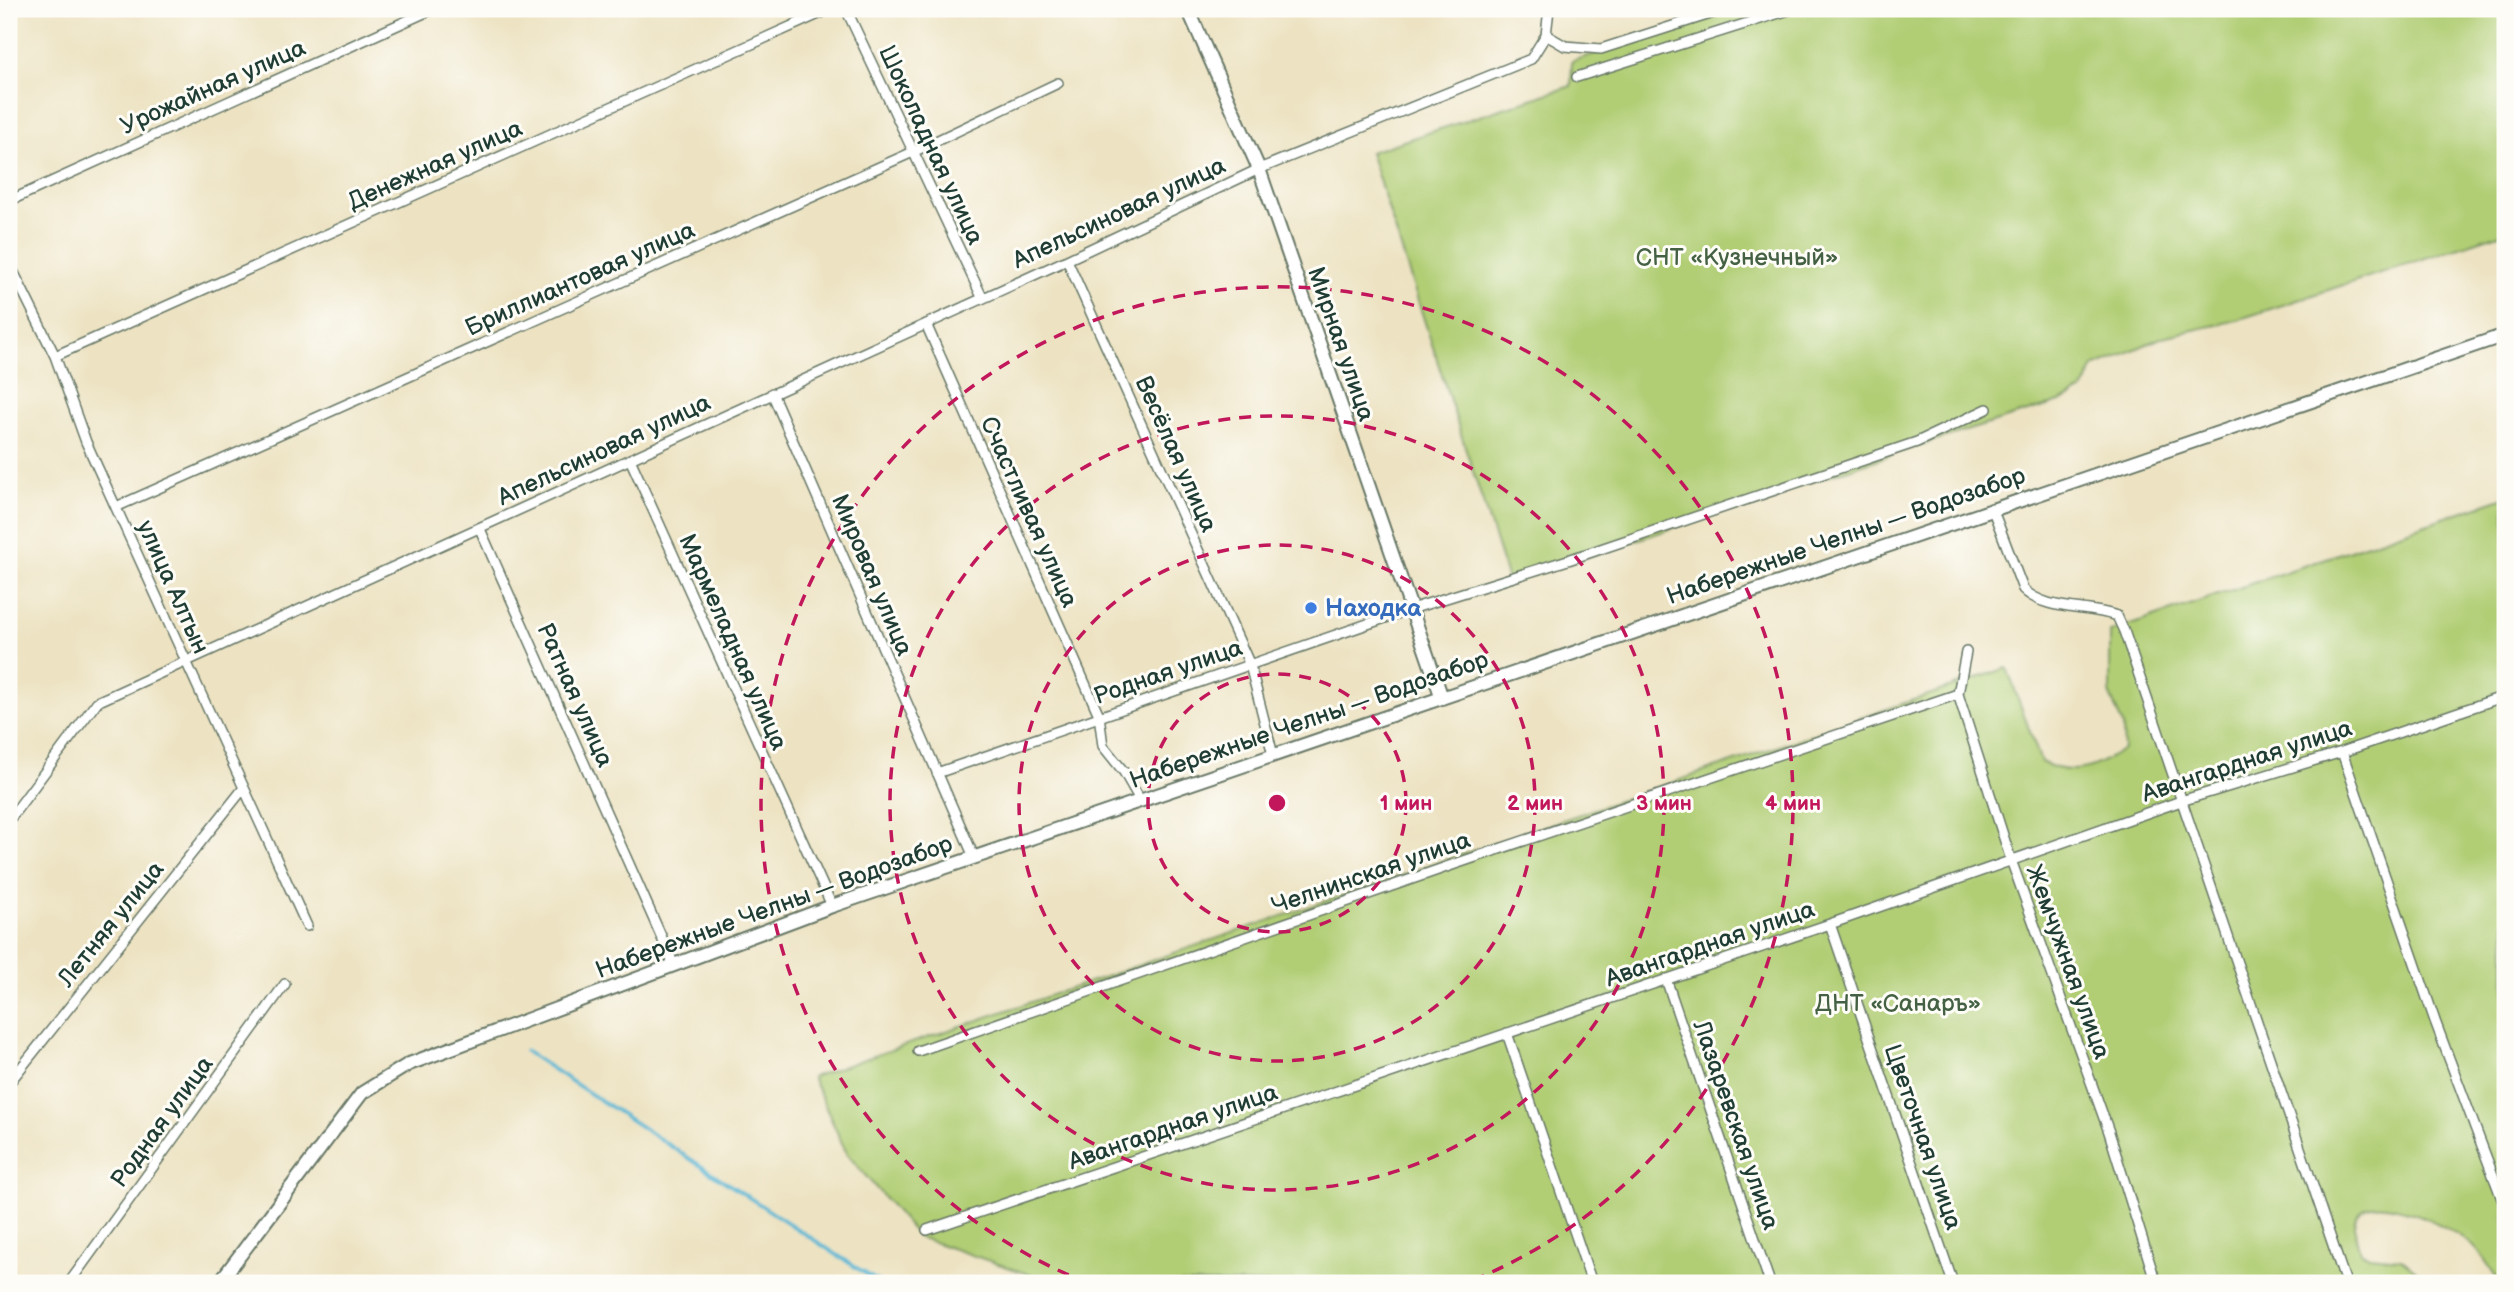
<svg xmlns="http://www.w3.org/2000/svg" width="2514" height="1292" font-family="'Balsamiq Sans',sans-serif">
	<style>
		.green { fill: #b1ce74; stroke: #688654; stroke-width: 2 }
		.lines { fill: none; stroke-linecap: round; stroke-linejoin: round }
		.stream { stroke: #57b7d6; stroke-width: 3.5 }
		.street-casing { stroke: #677766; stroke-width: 12 }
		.secondary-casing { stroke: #677766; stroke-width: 16 }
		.street { stroke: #fff; stroke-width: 9 }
		.secondary { stroke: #fff; stroke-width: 12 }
		.ring { fill: none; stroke: #c2185b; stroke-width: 3.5; stroke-dasharray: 12 9 }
		.shop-dot { fill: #3f7fe0; stroke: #fdfcf7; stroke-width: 2.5 }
		.labels { text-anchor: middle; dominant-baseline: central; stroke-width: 6; stroke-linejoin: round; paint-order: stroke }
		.street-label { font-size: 24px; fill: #1f3d34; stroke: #fdfcf7 }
		.park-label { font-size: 24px; fill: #446144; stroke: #fdfcf7 }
		.shop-label { font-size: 24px; font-weight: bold; fill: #366cbe; stroke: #fdfcf7; text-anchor: start }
		.centre { fill: #c2185b; stroke: #fdfcf7; stroke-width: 3.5 }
		.ring-label { font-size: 21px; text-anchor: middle; font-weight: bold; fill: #c2185b; stroke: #fdfcf7; stroke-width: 6; stroke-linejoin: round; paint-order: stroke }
	</style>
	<rect width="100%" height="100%" fill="#fdfcf7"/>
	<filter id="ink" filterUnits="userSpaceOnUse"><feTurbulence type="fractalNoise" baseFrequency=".0143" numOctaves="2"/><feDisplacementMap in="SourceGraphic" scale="14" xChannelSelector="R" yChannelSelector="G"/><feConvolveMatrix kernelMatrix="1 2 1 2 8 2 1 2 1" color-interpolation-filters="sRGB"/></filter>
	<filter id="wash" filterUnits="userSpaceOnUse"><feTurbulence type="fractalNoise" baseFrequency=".00686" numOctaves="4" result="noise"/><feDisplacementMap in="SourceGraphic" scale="28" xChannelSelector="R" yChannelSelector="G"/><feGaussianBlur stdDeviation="1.57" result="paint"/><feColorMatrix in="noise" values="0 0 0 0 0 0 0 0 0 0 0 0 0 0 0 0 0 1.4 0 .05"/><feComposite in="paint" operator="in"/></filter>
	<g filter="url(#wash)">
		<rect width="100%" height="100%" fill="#ede3c3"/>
		<path class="green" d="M 1735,9 L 2505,9 L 2505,232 L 2237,320 L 2163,337 L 2094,367 L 2082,391 L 2060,402 L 1923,444 L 1509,583 L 1370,152 L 1571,86 L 1572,61 Z
			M 2505,497 L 2505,1283 L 2500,1283 C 2492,1271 2483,1254 2471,1244 C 2444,1221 2330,1167 2360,1251 L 2369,1256 L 2401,1259 L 2431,1283 L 1055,1283 L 918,1237 L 847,1154 L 812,1077 L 2007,668 L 2041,762 C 2075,779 2095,767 2124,749 L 2123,726 L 2110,695 L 2110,632 Z"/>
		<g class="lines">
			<path class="stream" d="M 525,1051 L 880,1283"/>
		</g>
	</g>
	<g filter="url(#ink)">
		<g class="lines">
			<defs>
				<path id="street" d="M 846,9 L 982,297
					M 1546,35 L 1565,46 L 1601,49 L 1726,9
					M 1577,77 L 1792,9
					M 9,201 L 433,9
					M 1067,260 L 1250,665 L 1273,755
					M 9,263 L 55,356 L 86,442 L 307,926
					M 926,324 L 1099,715 L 1103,746 L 1124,772 L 1140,800
					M 55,356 L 830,9
					M 772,393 L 974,857
					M 630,459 L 832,906
					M 116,507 L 913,152 L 1058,83
					M 1992,508 L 2023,589 C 2046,612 2087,605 2117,616 L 2124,631 L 2346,1283
					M 480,529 L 674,965
					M 1966,652 L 1958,694 L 2011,860 L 2109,1132 L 2156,1283
					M 2342,752 L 2435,1021 L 2505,1207
					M 937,773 L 1411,609 L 1568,560 L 1917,442 L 1987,409
					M 9,820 L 97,702 L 1067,260 L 1259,169 L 1531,59 L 1546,35 L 1549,9
					M 1830,924 L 1953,1283
					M 1666,979 L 1770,1283
					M 1507,1033 L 1592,1283
					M 918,1051 L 1455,864 L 1958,694
					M 9,1083 L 243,789
					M 927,1230 L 1830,924 L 2181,801 L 2342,752 L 2505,696
					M 69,1283 L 285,984"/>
				<path id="secondary" d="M 1188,9 L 1259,169 L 1442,698
					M 219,1283 L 362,1093 L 409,1064 L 832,906 L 2505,335"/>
			</defs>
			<use href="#street" class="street-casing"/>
			<use href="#secondary" class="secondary-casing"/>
			<use href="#street" class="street"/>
			<use href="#secondary" class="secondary"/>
		</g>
	</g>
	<g class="ring">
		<circle cx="1277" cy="803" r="129"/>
		<circle cx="1277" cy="803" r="258"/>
		<circle cx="1277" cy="803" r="387"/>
		<path d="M1088 1283A516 516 0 1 1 1466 1283"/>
	</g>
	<circle class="shop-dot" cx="1311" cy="608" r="7"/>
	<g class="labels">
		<g class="street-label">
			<text transform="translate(213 87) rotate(-24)">Урожайная улица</text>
			<text transform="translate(931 145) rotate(65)">Шоколадная улица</text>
			<text transform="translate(435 165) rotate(-24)">Денежная улица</text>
			<text transform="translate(1119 213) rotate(-25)">Апельсиновая улица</text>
			<text transform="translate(580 279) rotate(-24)">Бриллиантовая улица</text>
			<text transform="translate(1341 344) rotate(71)">Мирная улица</text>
			<text transform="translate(604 450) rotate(-25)">Апельсиновая улица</text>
			<text transform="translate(1176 454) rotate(66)">Весёлая улица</text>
			<text transform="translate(1029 512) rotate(66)">Счастливая улица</text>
			<text transform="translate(1846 536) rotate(-19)">Набережные Челны — Водозабор</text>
			<text transform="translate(872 575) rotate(67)">Мировая улица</text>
			<text transform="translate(173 587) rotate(66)">улица Алтын</text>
			<text transform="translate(733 642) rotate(66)">Мармеладная улица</text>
			<text transform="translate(1168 672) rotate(-19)">Родная улица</text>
			<text transform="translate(575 695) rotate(66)">Ратная улица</text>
			<text transform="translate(1309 720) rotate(-19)">Набережные Челны — Водозабор</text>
			<text transform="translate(2247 761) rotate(-18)">Авангардная улица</text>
			<text transform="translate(1371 873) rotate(-19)">Челнинская улица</text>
			<text transform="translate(774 907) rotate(-20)">Набережные Челны — Водозабор</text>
			<text transform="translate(111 924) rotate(-51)">Летняя улица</text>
			<text transform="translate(1710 944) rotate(-19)">Авангардная улица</text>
			<text transform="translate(2068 962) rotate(70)">Жемчужная улица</text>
			<text transform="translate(162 1122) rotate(-54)">Родная улица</text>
			<text transform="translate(1736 1125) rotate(71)">Лазаревская улица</text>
			<text transform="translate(1173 1127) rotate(-19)">Авангардная улица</text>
			<text transform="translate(1923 1137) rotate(71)">Цветочная улица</text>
		</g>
		<g class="park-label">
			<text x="1737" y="257">СНТ «Кузнечный»</text>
			<text x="1898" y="1003">ДНТ «Санаръ»</text>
		</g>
		<g class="shop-label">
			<text x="1325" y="608">Находка</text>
		</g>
	</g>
	<circle cx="1277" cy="803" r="10" class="centre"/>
	<g class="ring-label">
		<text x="1406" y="810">1 мин</text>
		<text x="1535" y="810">2 мин</text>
		<text x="1664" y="810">3 мин</text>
		<text x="1793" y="810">4 мин</text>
	</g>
	<rect width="2514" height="1292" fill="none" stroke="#fdfcf7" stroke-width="35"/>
</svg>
